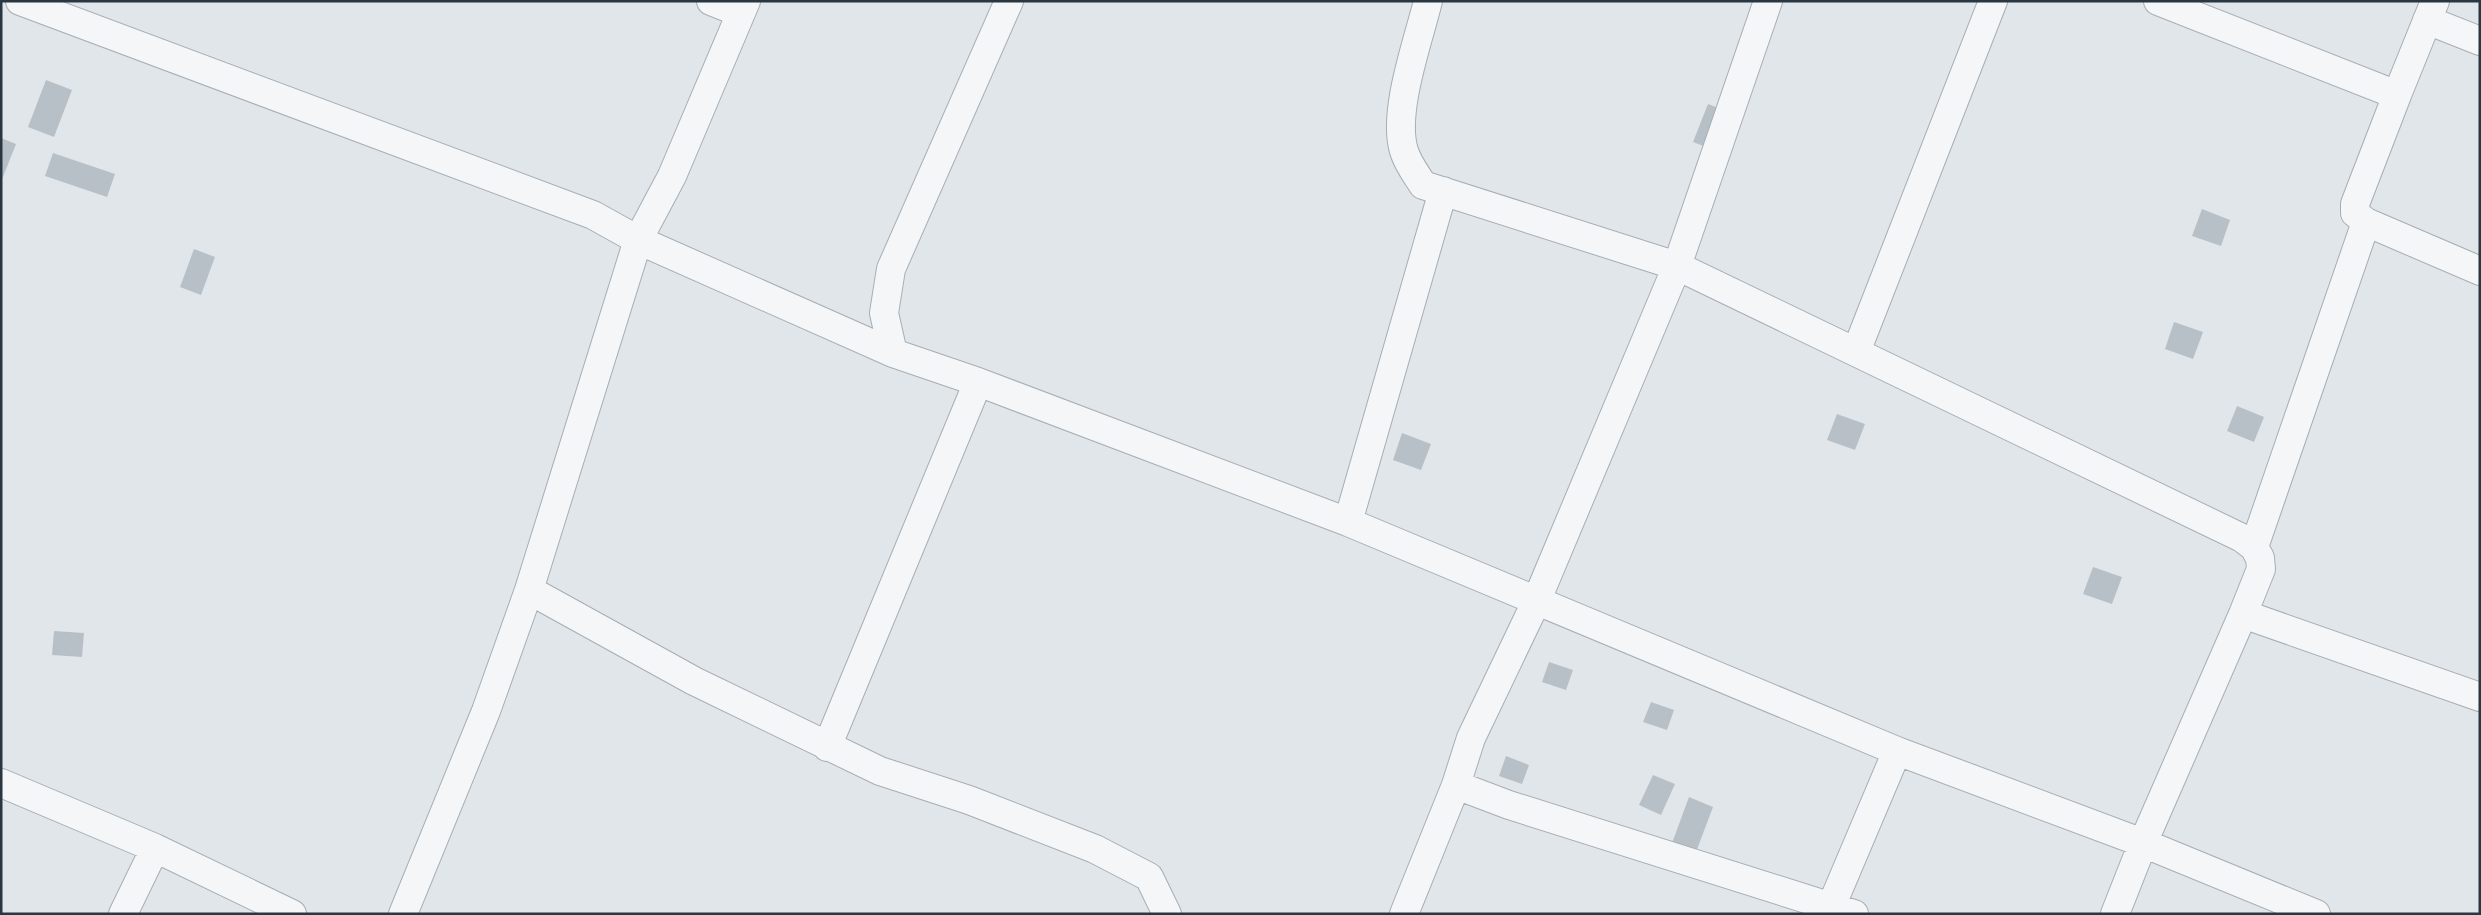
<svg xmlns="http://www.w3.org/2000/svg" width="2481" height="915" font-family="'Fira Sans',sans-serif">
	<style>
		.building { fill: #b8c0c7 }
		.lines { fill: none; stroke-linecap: round; stroke-linejoin: round }
		.minor-casing { stroke: #a6aeb4; stroke-width: 30 }
		.minor { stroke: #f4f6f8; stroke-width: 28 }
	</style>
	<rect width="100%" height="100%" fill="#e1e6ea"/>
	<path class="building" d="M 46,80 L 72,90 L 54,137 L 28,127 Z
		M 1708,104 L 1721,109 L 1706,147 L 1693,142 Z
		M 1,138 L 16,144 L 1,182 Z
		M 53,153 L 115,174 L 107,197 L 45,176 Z
		M 2202,209 L 2230,220 L 2221,246 L 2192,236 Z
		M 194,249 L 215,257 L 201,295 L 180,287 Z
		M 2174,322 L 2203,332 L 2193,359 L 2165,349 Z
		M 2237,406 L 2264,417 L 2254,442 L 2227,431 Z
		M 1837,414 L 1865,424 L 1855,450 L 1827,440 Z
		M 1402,433 L 1431,444 L 1421,470 L 1393,460 Z
		M 2093,567 L 2122,577 L 2112,604 L 2083,594 Z
		M 54,631 L 84,633 L 82,657 L 52,655 Z
		M 1549,662 L 1573,670 L 1566,690 L 1542,682 Z
		M 1651,702 L 1674,710 L 1667,730 L 1643,722 Z
		M 1506,756 L 1529,765 L 1522,784 L 1499,776 Z
		M 1653,775 L 1675,784 L 1661,815 L 1639,805 Z
		M 1689,797 L 1713,807 L 1696,852 L 1672,843 Z"/>
	<g class="lines">
		<defs>
			<path id="minor" d="M 20,1 L 593,215 L 638,240 L 893,353
				M 711,1 L 741,13
				M 1009,1 L 891,269 L 884,313 L 893,353 L 978,382 L 1348,522 L 1897,751 L 2143,843 L 2316,914
				M 1428,1 C 1418,42 1392,112 1404,151 C 1408,164 1416,174 1423,185 L 1677,266 L 2242,538 L 2254,547 L 2260,558 L 2261,569 L 2243,614 L 2143,843 L 2115,914
				M 1768,1 L 1677,266 L 1536,602 L 1471,738 L 1456,785 L 1509,805 L 1854,914
				M 2158,1 L 2397,95 L 2435,1
				M 2427,20 L 2480,41
				M 2397,95 L 2355,204 L 2355,213 L 2366,222 L 2480,271
				M 1856,352 L 1993,1
				M 1348,522 L 1443,191
				M 2254,547 L 2366,222
				M 529,590 L 694,681 L 880,771 L 969,800 L 1095,849 L 1149,877 L 1167,914
				M 2243,614 L 2480,697
				M 827,747 L 978,382
				M 1,783 L 155,848 L 292,914
				M 123,914 L 155,848
				M 403,914 L 486,711 L 529,590 L 638,240 L 672,176 L 746,1
				M 1404,914 L 1456,785
				M 1828,914 L 1897,751"/>
		</defs>
		<use href="#minor" class="minor-casing"/>
		<use href="#minor" class="minor"/>
	</g>
	<rect width="2481" height="915" fill="none" stroke="#293742" stroke-width="5"/>
</svg>
